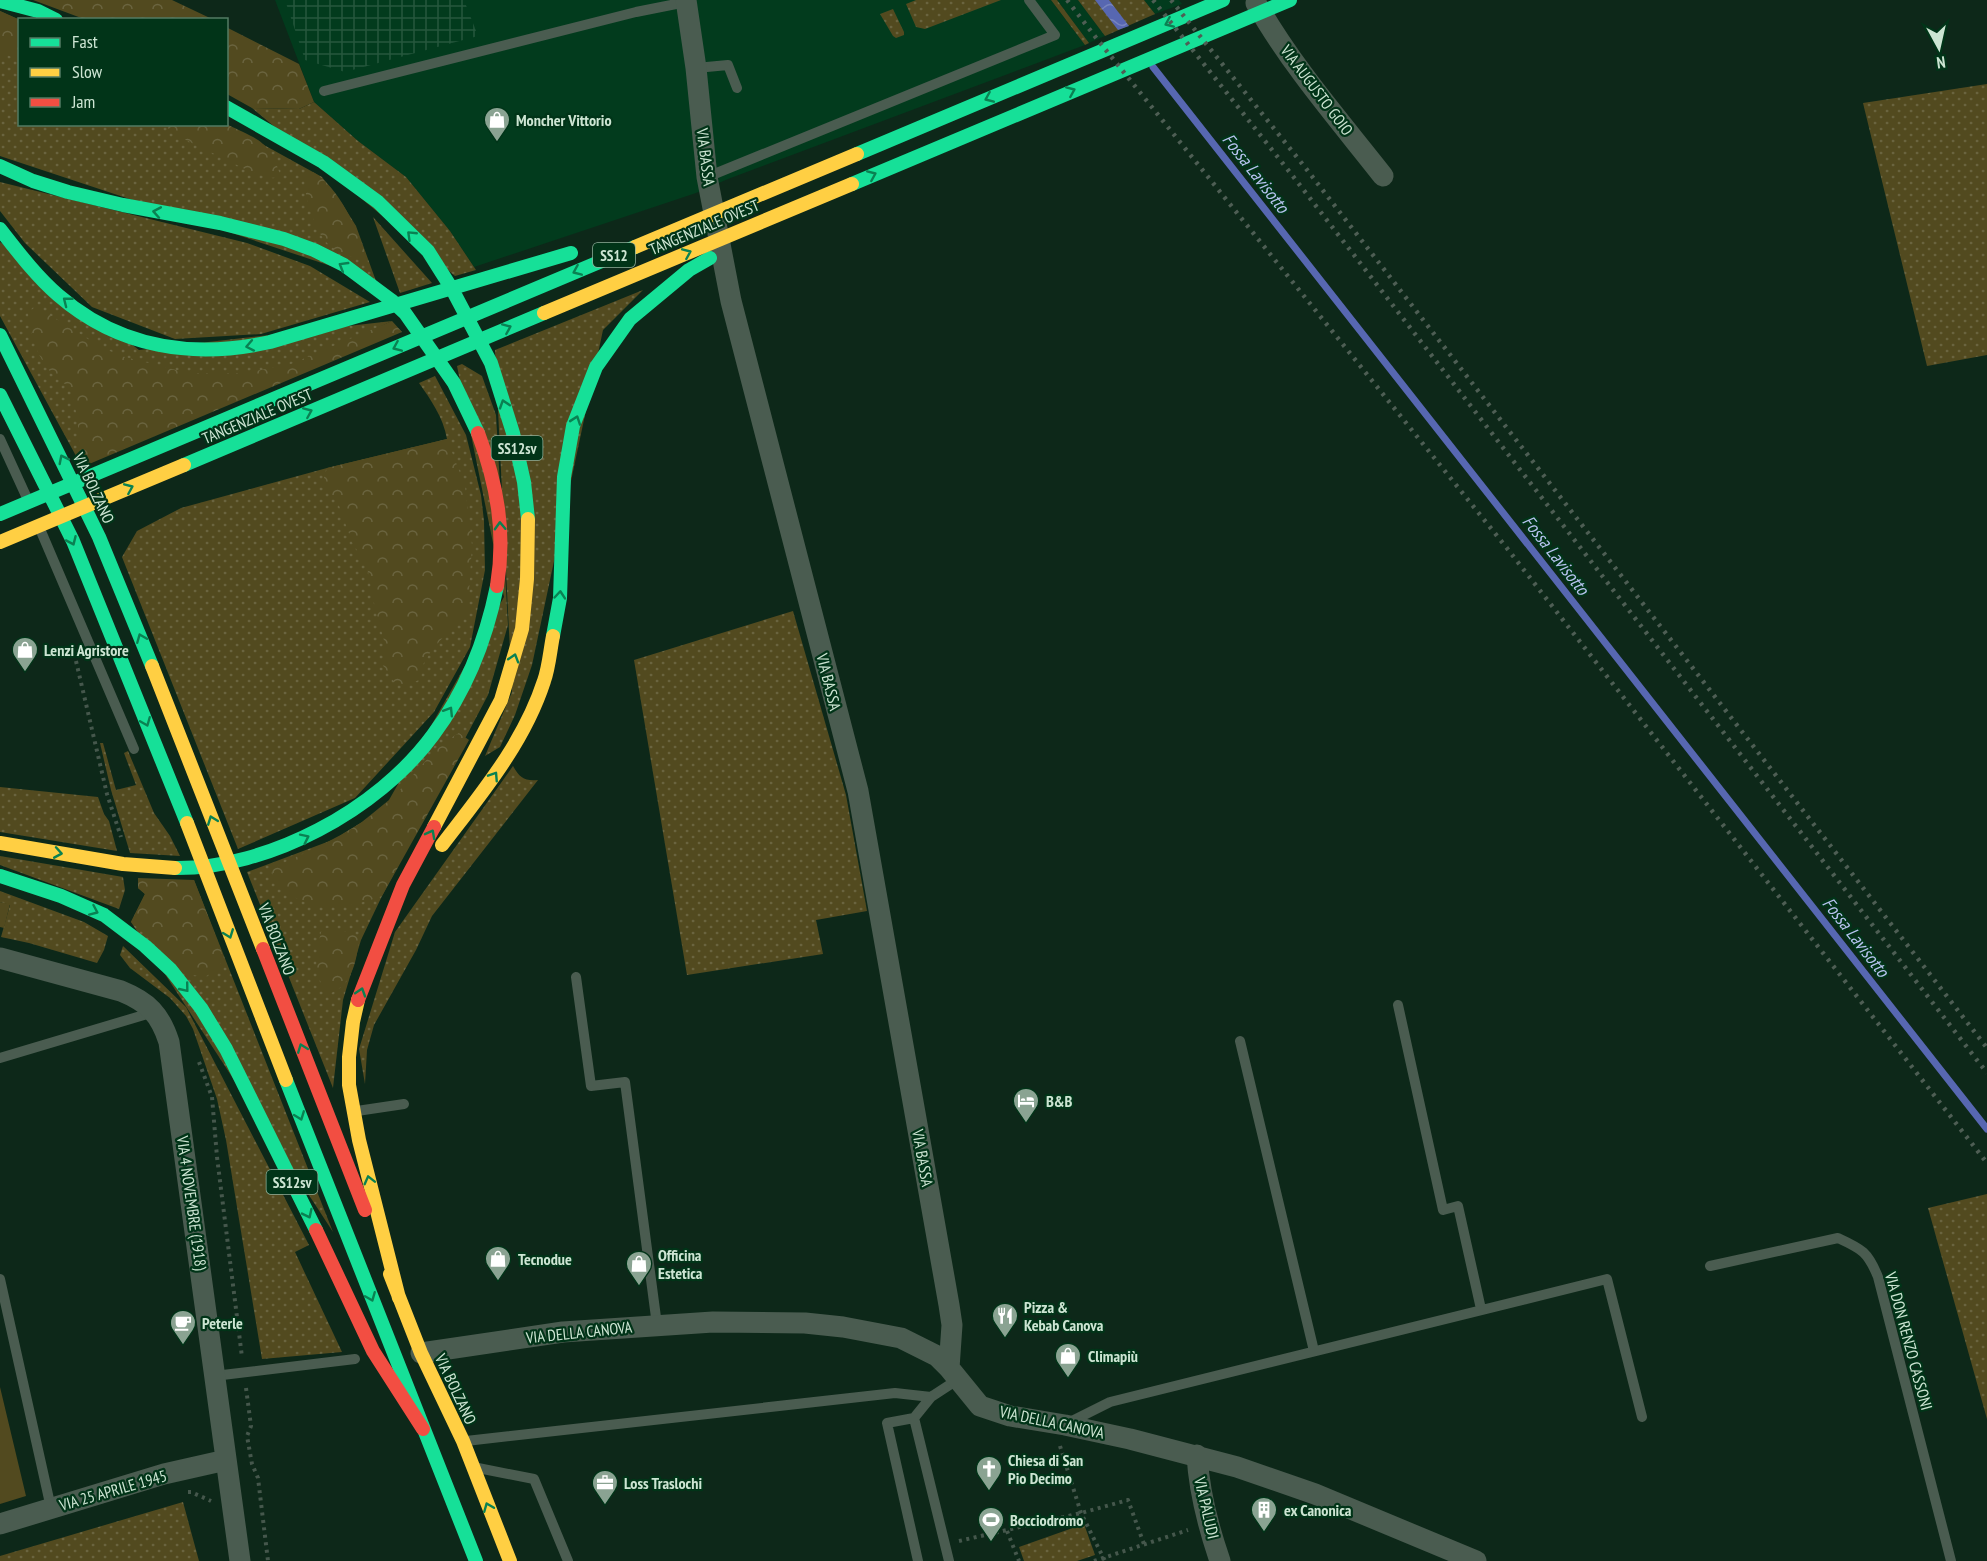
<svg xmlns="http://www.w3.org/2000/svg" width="1987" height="1561" font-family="'PT Sans Narrow',sans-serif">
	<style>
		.built { fill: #023b1d }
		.industrial { fill: url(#industrial-grid) }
		.grass { fill: url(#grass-dots) }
		.forest { fill: url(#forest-crowns) }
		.park { fill: #524a1f }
		.water { fill: url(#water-waves) }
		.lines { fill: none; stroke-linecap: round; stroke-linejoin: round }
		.stream { stroke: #5767b1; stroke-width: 7 }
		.path { stroke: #45574c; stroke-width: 4; stroke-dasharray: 3 4.5; stroke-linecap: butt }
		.lane { stroke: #4a5c50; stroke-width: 10 }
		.street { stroke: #4a5c50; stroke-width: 21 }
		.fast { stroke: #16e098; stroke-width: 14 }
		.slow { stroke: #ffcf43; stroke-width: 14 }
		.jam { stroke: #f24e42; stroke-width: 14 }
		.rail { stroke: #4e5e54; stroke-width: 4.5; stroke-dasharray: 3 6; stroke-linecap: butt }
		.oneway { stroke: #0a8152 }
		.labels { text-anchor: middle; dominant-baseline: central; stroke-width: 4.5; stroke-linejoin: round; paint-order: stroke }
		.shield { fill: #013418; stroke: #90b09b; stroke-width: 1.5 }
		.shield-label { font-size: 15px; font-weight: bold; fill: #cde5d3 }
		.street-label { font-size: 16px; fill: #cde5d3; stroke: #013418 }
		.poi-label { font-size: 16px; font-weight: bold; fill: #cde5d3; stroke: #013418; text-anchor: start }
		.water-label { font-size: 18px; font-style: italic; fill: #b8c4f0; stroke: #013418 }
	</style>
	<defs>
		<pattern id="industrial-grid" width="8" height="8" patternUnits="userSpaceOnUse" patternTransform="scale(1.5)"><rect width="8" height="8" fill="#023b1d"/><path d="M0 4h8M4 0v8" fill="none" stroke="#26573d"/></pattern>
		<pattern id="grass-dots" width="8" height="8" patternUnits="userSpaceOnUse" patternTransform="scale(1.5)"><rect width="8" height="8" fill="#524a1f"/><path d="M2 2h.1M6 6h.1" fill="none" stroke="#6a643f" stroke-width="1.8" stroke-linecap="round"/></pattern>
		<pattern id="forest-crowns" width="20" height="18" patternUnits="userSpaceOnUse" patternTransform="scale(1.5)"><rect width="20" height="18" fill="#524a1f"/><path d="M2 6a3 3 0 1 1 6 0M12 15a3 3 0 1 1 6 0" fill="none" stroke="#6a643f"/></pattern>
		<pattern id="water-waves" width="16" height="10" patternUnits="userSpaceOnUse" patternTransform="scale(1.5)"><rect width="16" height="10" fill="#5767b1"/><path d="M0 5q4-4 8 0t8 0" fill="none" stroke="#7684be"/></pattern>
	</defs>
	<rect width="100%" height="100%" fill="#0d2819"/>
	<path class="built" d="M 275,0 L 1051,0 L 1085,45 L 728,179 L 696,193 L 474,267 L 450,231 L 406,177 L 358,141 L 314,102 Z
		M 1057,0 L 1078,0 L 1105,36 L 1089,43 Z
		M 1144,0 L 1179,0 L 1182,4 L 1155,14 Z"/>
	<path class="industrial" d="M 285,0 L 464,0 L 478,36 L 345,72 L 305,60 Z"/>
	<path class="grass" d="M 916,0 L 1001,0 L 925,29 L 916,27 L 906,4 Z
		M 1051,0 L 1057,0 L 1089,43 L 1085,45 Z
		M 1078,0 L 1144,0 L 1155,14 L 1105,36 Z
		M 893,9 L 904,32 L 904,35 L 896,38 L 893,36 L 880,14 Z
		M 0,11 L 20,20 L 20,124 L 226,124 L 322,177 L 343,205 L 356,226 L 376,281 L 0,156 Z
		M 1987,84 L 1987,355 L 1927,366 L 1863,103 Z
		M 314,102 L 358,141 L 406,177 L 450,231 L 476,270 L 455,276 L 252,108 L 299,109 Z
		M 0,182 L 247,243 L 310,266 L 370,302 L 261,334 L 175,339 L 92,307 L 25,243 L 0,211 Z
		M 373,217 L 432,283 L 400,293 Z
		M 0,242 L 139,350 L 392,321 L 82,467 L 0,316 Z
		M 643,290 L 603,330 L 532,665 L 515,715 L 500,747 L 485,756 L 512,692 L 495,350 Z
		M 462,364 L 482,376 L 496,415 L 508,625 L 488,695 L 382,896 L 361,940 L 343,1000 L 333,1088 L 247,872 L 335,839 L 362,822 L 389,800 L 504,597 L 457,366 Z
		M 435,376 L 466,435 L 481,495 L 484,521 L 485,570 L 470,647 L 434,712 L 355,798 L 238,849 L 122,557 L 137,531 L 181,508 L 327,468 L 447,439 C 443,417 431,400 419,383 Z
		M 793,611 L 846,795 L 867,911 L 816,920 L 823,954 L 687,975 L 634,660 Z
		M 100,743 L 103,743 L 116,790 L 136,785 L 124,753 L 128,751 L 154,813 L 170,836 L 180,856 L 130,853 L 111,790 Z
		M 513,766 C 520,778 524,781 538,780 L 432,916 L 416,950 L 374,1025 L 367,1050 L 365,1084 L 359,1049 L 395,932 Z
		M 0,787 L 98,797 L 104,814 L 109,821 L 117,851 L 0,832 Z
		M 0,856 L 123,877 L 125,890 L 119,909 L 0,865 Z
		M 194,880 L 333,1232 L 131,922 L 145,894 L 138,888 Z
		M 0,891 L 84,922 L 108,936 L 104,950 L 97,963 L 29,943 L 1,937 L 10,905 L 0,902 Z
		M 123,946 L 186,1007 L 309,1245 L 295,1252 L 342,1352 L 262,1359 L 226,1140 L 217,1099 L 193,1029 L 186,1016 L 170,998 L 130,968 L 120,955 Z
		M 1987,1194 L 1987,1419 L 1928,1208 Z
		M 183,1502 L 199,1561 L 0,1561 L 0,1556 Z
		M 1084,1524 L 1095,1555 L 1077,1561 L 1024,1561 L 1019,1547 Z"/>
	<path class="forest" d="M 33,0 L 172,0 L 212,19 L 84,19 Z
		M 0,11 L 20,20 L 19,60 L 0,52 Z
		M 226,27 L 299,64 L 314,102 L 299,109 L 252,108 L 227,94 Z
		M 226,124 C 259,140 269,140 281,177 L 270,178 L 249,171 L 186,140 L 163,125 Z
		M 313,172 C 340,188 356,228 366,255 L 361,261 C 351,256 334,251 327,243 C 315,231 302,191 305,175 Z
		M 36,306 L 99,346 L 121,356 L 188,373 L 245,373 L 291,364 L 392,321 L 402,332 L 82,467 C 79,445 79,408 69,388 C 66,383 58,381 54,376 C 37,358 31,337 28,313 Z
		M 447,439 L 465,486 L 472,545 L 468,609 L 431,651 L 421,668 L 419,680 L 407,685 L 394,682 L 382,664 L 385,644 L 375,608 L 367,567 L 352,542 L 337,500 L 328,491 L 323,481 L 327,468 Z
		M 459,733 L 469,740 L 382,896 C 354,906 326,913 298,899 C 281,890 277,888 271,869 C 312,849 356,832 390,800 C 413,778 431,749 459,733 Z
		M 138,878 L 194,880 L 221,950 C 224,967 218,968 205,977 L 193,975 L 131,922 L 145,894 L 138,888 Z
		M 327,928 L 352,933 L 359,938 C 357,959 353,984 331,993 C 311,981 316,952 321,932 Z"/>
	<path class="park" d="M 0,902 L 10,904 L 4,928 L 0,927 Z
		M 0,1387 L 26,1496 L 0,1504 Z"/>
	<path class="water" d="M 1095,0 L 1109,0 L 1129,26 L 1118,30 Z"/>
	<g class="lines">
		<path class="stream" d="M 1153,67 L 1987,1129"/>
		<path class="path" d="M 76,661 L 107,794 L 121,837
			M 199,1062 L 212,1097 L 217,1157 L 242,1357
			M 246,1388 L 251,1426 L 247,1436 L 252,1464 L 258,1478 L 268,1561
			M 1060,1446 L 1081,1513 L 1105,1561
			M 188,1492 L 191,1492 L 211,1501
			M 1007,1531 L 1019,1561
			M 959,1541 L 1081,1513 L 1128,1500 L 1145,1547
			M 1094,1561 L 1188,1530"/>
		<path class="lane" d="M 696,68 L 728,65 L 737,88
			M 324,91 L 636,12 L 686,2
			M 707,177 L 1055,35 L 1029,0
			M 0,439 L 27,498
			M 40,529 L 134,749
			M 576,977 L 591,1086 L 625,1082 L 657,1325
			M 1398,1005 L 1443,1210 L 1458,1206 L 1481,1309
			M 1240,1041 L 1314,1351
			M 0,1058 L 154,1012
			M 357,1111 L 404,1104
			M 1710,1266 L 1838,1238 C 1862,1249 1868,1252 1878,1277 L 1951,1561
			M 0,1279 L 51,1508
			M 214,1376 L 355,1359
			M 914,1418 L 887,1423 L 918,1561
			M 1068,1423 L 1110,1402 L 1607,1279 L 1642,1417
			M 466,1441 L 895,1393 L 931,1397
			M 478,1468 L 534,1479 L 568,1561
			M 949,1561 L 914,1418 L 931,1397 L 957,1380"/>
		<path class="street" d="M 686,0 L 696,68 L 707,177 L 731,301 L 858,791 L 949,1305 L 952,1325 L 949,1368
			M 1256,3 C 1291,65 1339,120 1383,176
			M 0,958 L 121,991 C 148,1002 160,1014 169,1042 L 240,1561
			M 421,1353 L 563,1332 L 713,1322 L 805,1323 L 843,1327 L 901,1338 L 937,1356 L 949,1368 L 980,1406 L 1010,1416 L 1065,1425 L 1130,1439 L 1237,1467 L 1315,1494 L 1476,1561
			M 1197,1455 C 1199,1492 1208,1526 1220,1561
			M 0,1524 L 164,1474 L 226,1460"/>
		<path class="fast" d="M 0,1 L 38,11 L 56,20
			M 226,107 L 323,162 L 378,202 L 428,251 L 452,289 L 491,363 L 513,433 L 524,482 L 528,519
			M 857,154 L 1223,0
			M 0,166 L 33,181 L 68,192 L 123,205 L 220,223 L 284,239 L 314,250 L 344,265 L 391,300 L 405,313 L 454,383 L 478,433
			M 852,184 L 1290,0
			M 0,229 C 18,252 36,276 58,295 C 119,348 193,359 270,342 L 571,253
			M 0,335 L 99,537 L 152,666
			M 0,395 L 73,541 L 187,823
			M 184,465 L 544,313
			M 0,514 L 635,247
			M 553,636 L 560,598 L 564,477 L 573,426 L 596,367 L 630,319 L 689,270 L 710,258
			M 175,868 C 268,869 378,810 433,735 C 466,691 486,640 497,586
			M 0,876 L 61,896 L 104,915 L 145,946 L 171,970 L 201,1008 L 226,1049 L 316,1230
			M 286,1080 L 476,1561"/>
		<path class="slow" d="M 635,247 L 857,154
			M 544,313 L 852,184
			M 0,542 L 184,465
			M 152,666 L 263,949
			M 187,823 L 286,1080
			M 434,827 L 501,700 L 522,629 L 527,579 L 528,519
			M 0,843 L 123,864 L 175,868
			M 442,845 C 481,794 524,743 544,681 C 549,667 550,651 553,636
			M 358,1000 L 353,1022 L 349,1057 L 349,1085 L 359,1140 L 399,1298
			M 390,1274 L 421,1353 L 463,1441 L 510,1561"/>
		<path class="jam" d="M 478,433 C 497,484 506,532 497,586
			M 263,949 L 365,1210
			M 358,1000 L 403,885 L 434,827
			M 316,1230 L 373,1351 L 423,1429"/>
		<path class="rail" d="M 1067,0 L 1097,39 L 1506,547 L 1987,1163
			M 1153,0 L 1292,175 L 1987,1073
			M 1171,0 L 1304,166 L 1987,1048"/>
	</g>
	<defs><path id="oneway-chevron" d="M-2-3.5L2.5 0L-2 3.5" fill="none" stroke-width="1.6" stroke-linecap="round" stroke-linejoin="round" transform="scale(1.5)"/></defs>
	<g class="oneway">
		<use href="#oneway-chevron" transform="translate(1169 23) rotate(157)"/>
		<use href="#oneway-chevron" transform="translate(1071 91) rotate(-23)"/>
		<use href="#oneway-chevron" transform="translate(989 98) rotate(157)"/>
		<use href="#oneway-chevron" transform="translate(872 175) rotate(-23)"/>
		<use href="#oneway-chevron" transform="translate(157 212) rotate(-170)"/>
		<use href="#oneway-chevron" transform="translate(411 235) rotate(-136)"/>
		<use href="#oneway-chevron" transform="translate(687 253) rotate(-23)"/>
		<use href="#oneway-chevron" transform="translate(343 266) rotate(-149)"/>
		<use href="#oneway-chevron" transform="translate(577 271) rotate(157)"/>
		<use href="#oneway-chevron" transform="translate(67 301) rotate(-142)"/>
		<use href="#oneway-chevron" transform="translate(507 328) rotate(-23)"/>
		<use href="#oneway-chevron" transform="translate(250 346) rotate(169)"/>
		<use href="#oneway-chevron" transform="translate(397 347) rotate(157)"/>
		<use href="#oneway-chevron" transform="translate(504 404) rotate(-108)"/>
		<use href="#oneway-chevron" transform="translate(308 412) rotate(-23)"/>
		<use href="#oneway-chevron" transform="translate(576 420) rotate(-71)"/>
		<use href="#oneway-chevron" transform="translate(63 459) rotate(-117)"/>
		<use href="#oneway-chevron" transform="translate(129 488) rotate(-23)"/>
		<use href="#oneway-chevron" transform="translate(500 526) rotate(-92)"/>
		<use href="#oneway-chevron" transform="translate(72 541) rotate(66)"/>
		<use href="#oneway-chevron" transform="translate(560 595) rotate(-85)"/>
		<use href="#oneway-chevron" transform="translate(141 638) rotate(-112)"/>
		<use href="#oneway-chevron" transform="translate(514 658) rotate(-73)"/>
		<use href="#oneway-chevron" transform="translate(449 711) rotate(-58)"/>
		<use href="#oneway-chevron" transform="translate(146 722) rotate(68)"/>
		<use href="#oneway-chevron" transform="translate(494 776) rotate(-57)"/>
		<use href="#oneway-chevron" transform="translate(212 820) rotate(-111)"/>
		<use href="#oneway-chevron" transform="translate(431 834) rotate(-62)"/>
		<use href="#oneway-chevron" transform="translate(305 838) rotate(-26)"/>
		<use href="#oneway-chevron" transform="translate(58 853) rotate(10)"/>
		<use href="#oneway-chevron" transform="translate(94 911) rotate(24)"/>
		<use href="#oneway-chevron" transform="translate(229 934) rotate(69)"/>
		<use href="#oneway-chevron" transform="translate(185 988) rotate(51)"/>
		<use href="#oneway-chevron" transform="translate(361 992) rotate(-72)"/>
		<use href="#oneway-chevron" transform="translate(302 1048) rotate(-111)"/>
		<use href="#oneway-chevron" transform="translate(300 1116) rotate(69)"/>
		<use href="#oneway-chevron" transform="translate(369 1180) rotate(-104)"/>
		<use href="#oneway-chevron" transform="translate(308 1214) rotate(64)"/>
		<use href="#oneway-chevron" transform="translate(371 1297) rotate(68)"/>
		<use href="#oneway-chevron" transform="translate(488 1507) rotate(-112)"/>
	</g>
	<defs>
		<symbol id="shop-pin" viewBox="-11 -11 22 30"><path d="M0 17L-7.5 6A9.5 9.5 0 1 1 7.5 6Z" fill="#8aa392" stroke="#013418"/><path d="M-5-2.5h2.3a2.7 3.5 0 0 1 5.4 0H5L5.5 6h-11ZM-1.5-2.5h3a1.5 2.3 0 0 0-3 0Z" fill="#fff"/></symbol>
		<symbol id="hotel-pin" viewBox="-11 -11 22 30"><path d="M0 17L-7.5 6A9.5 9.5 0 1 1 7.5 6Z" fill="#8aa392" stroke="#013418"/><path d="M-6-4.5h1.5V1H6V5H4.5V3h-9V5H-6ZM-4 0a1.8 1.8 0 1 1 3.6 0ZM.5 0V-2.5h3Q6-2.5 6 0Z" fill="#fff"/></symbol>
		<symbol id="restaurant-pin" viewBox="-11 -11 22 30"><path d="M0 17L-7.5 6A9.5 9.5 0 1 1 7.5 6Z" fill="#8aa392" stroke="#013418"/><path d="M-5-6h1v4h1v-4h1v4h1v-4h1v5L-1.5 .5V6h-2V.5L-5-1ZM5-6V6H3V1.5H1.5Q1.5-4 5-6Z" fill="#fff"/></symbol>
		<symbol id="cafe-pin" viewBox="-11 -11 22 30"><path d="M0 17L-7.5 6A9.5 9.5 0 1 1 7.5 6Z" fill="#8aa392" stroke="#013418"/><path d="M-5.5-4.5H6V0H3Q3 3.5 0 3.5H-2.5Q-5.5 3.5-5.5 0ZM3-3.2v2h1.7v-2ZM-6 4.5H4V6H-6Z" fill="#fff"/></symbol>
		<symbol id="church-pin" viewBox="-11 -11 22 30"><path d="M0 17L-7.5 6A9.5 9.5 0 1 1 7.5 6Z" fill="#8aa392" stroke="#013418"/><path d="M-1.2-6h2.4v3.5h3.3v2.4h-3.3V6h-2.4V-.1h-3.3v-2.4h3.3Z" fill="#fff"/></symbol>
		<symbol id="office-pin" viewBox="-11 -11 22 30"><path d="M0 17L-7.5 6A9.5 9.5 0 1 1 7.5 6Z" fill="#8aa392" stroke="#013418"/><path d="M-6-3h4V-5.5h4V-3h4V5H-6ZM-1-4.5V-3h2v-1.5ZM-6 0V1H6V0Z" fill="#fff"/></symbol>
		<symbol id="building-pin" viewBox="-11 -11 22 30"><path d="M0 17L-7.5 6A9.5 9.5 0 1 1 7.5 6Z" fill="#8aa392" stroke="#013418"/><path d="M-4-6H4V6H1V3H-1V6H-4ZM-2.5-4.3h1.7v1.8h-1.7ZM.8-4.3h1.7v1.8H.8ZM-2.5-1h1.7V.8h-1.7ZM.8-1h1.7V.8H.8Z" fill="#fff"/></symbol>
		<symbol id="stadium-pin" viewBox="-11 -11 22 30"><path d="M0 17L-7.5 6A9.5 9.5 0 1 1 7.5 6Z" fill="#8aa392" stroke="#013418"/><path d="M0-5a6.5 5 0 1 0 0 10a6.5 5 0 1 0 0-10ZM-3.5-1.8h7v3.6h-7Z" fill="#fff"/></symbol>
	</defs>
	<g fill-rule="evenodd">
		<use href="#shop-pin" x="482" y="105" width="30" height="40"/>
		<use href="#shop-pin" x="10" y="635" width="30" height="40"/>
		<use href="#hotel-pin" x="1011" y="1086" width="30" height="40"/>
		<use href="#shop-pin" x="483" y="1244" width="30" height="40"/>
		<use href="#shop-pin" x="624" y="1249" width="30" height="40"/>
		<use href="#restaurant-pin" x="990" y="1301" width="30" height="40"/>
		<use href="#cafe-pin" x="168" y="1308" width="30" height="40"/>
		<use href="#shop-pin" x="1053" y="1341" width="30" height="40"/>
		<use href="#church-pin" x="974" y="1454" width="30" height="40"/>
		<use href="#office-pin" x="590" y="1468" width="30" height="40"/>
		<use href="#building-pin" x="1249" y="1495" width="30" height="40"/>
		<use href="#stadium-pin" x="976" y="1505" width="30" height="40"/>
	</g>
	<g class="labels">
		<g class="shield">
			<rect x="593" y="243" width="42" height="24" rx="4.5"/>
			<rect x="491.5" y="436" width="51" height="24" rx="4.5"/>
			<rect x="266.5" y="1170" width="51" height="24" rx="4.5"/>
		</g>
		<g class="shield-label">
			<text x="614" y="255">SS12</text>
			<text x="517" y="448">SS12sv</text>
			<text x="292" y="1182">SS12sv</text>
		</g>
		<g class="street-label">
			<text transform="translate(1317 90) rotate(53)">VIA AUGUSTO GOIO</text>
			<text transform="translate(706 157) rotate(83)">VIA BASSA</text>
			<text transform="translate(704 227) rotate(-23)">TANGENZIALE OVEST</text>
			<text transform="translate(257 416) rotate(-23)">TANGENZIALE OVEST</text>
			<text transform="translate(94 488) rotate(65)">VIA BOLZANO</text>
			<text transform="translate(829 682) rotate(76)">VIA BASSA</text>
			<text transform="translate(277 939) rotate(69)">VIA BOLZANO</text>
			<text transform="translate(923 1158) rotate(80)">VIA BASSA</text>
			<text transform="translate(192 1203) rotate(82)">VIA 4 NOVEMBRE (1918)</text>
			<text transform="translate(579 1332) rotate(-6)">VIA DELLA CANOVA</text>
			<text transform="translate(1909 1341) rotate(75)">VIA DON RENZO CASSONI</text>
			<text transform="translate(456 1389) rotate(65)">VIA BOLZANO</text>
			<text transform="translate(1052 1422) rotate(12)">VIA DELLA CANOVA</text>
			<text transform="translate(113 1490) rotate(-16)">VIA 25 APRILE 1945</text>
			<text transform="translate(1207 1508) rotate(77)">VIA PALUDI</text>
		</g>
		<g class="poi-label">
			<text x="516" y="120">Moncher Vittorio</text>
			<text x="44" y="650">Lenzi Agristore</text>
			<text x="1046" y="1101">B&amp;B</text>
			<text x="658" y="1255">Officina<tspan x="658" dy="18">Estetica</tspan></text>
			<text x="518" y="1259">Tecnodue</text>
			<text x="1024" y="1307">Pizza &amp;<tspan x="1024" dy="18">Kebab Canova</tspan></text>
			<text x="202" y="1323">Peterle</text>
			<text x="1088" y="1356">Climapiù</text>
			<text x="1008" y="1460">Chiesa di San<tspan x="1008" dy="18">Pio Decimo</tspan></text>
			<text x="624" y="1483">Loss Traslochi</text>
			<text x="1284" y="1510">ex Canonica</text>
			<text x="1010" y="1520">Bocciodromo</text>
		</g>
		<g class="water-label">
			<text transform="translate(1256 173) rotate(52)">Fossa Lavisotto</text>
			<text transform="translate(1556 555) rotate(52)">Fossa Lavisotto</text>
			<text transform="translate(1856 937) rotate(52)">Fossa Lavisotto</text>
		</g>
	</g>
	<rect x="18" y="18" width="210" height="108" fill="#013418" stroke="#537b63" stroke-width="1.5"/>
	<rect x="30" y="38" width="30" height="9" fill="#16e098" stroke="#537b63" stroke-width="1.5"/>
	<text x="72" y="48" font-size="18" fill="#cde5d3">Fast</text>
	<rect x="30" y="68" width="30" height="9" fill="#ffcf43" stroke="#537b63" stroke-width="1.5"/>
	<text x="72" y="78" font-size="18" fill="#cde5d3">Slow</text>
	<rect x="30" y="98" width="30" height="9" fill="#f24e42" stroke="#537b63" stroke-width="1.5"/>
	<text x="72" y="108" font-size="18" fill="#cde5d3">Jam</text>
	<g transform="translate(1939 48) rotate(172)" stroke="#013418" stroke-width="4.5" paint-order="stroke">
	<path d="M0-4.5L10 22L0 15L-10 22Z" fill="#cde5d3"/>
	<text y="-9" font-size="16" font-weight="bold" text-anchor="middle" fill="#cde5d3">N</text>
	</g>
</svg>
